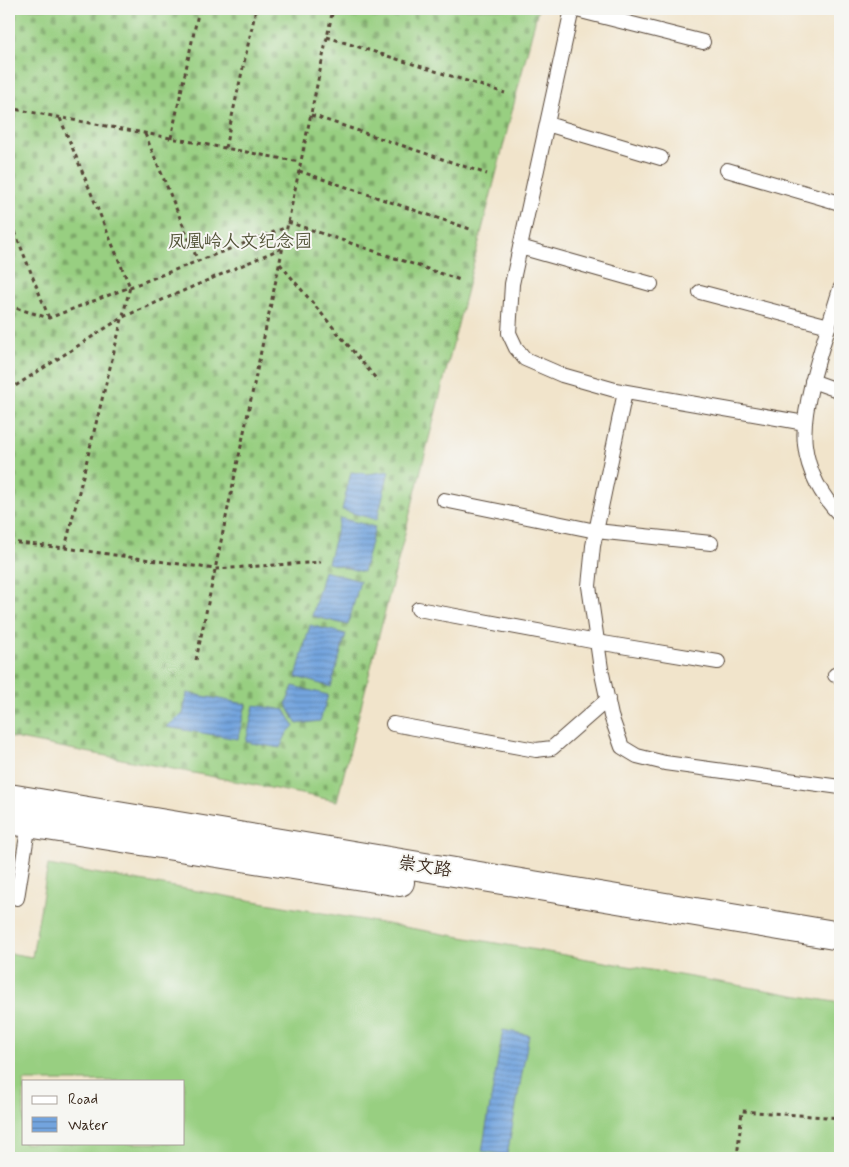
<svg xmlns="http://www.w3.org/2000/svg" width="849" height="1167" font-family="Mynerve,'LXGW WenKai TC',sans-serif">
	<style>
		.cemetery { fill: url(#cemetery-stones); stroke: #6a7c50 }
		.garden { fill: #98cf81; stroke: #6a7c50; fill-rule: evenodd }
		.water { fill: url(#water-rules); stroke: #57677e }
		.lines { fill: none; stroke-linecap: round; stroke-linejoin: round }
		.lane-casing { stroke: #564638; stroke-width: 16 }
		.secondary-casing { stroke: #564638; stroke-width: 30 }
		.path { stroke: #564638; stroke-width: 3; stroke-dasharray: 4 4; stroke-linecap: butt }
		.lane { stroke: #fff; stroke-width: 14 }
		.secondary { stroke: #fff; stroke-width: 28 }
		.labels { text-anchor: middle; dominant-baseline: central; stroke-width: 4; stroke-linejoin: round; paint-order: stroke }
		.park-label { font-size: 18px; fill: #525337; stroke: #f6f6f2 }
		.street-label { font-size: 18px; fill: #3b2a1e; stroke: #f6f6f2 }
	</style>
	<defs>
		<pattern id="cemetery-stones" width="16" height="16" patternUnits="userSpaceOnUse" patternTransform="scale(1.25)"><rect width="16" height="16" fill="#98cf81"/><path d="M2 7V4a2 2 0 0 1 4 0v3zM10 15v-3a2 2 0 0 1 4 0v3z" fill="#7da869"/></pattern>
		<pattern id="water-rules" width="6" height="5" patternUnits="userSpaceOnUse" patternTransform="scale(1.25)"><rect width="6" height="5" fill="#73a4de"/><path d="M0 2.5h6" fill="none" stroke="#6086b3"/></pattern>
	</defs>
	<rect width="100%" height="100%" fill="#f6f6f2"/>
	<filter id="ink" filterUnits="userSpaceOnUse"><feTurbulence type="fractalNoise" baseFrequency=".02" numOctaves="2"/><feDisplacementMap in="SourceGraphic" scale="10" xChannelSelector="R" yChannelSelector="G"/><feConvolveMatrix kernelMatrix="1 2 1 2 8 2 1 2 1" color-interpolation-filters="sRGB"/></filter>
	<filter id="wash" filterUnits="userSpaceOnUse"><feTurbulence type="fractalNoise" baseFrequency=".0096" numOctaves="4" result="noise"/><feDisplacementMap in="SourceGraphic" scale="20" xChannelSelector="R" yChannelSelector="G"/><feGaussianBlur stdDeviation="1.12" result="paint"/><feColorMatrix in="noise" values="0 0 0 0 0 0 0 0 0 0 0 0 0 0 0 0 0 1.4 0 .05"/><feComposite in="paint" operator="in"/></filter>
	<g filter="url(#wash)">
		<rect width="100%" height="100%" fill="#f1e4cb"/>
		<path class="cemetery" d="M 9,9 L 538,9 L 337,801 L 9,737 Z"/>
		<path class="garden" d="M 48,865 L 840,1003 L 840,1158 L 9,1158 L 9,953 L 32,957 ZM 24,1081 L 184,1081 L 184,1143 L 24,1143 Z"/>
		<path class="water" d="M 389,471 L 377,520 L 342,510 L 351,472 L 368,474 Z
			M 340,518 L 375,527 L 363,572 L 328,563 Z
			M 324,571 L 360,581 L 348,625 L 312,616 Z
			M 310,625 L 346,634 L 331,687 L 296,677 Z
			M 293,686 L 328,695 L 320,721 L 297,724 L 286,704 Z
			M 187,693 L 246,704 L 238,739 L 166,727 L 183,714 Z
			M 254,705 L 285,710 L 294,726 L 287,733 L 280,748 L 246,742 Z
			M 503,1030 L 529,1035 L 507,1155 L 482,1151 Z"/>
	</g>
	<g filter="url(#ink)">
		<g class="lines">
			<defs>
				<path id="lane" d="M 572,9 L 512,284 L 509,333 L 516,348 L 525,359 L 562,375 L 615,390 L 805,423
					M 573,9 L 703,42
					M 547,124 L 661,158
					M 727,170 L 840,203
					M 520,247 L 651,284
					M 840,289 C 828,331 800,403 805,445 C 808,472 822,497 840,515
					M 700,292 L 829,326
					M 812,381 L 840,391
					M 625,392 L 593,546 L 589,586 L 601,669 L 611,716 L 622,747 L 637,756 L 665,763 L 840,787
					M 444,500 L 596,531 L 711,543
					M 418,609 L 597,642 L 718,662
					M 835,675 L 840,676
					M 393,724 L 536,750 L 552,748 L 608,699
					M 17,898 L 29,823"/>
				<path id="secondary" d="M 9,798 L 840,936
					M 9,820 L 400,882"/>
			</defs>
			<use href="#lane" class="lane-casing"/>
			<use href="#secondary" class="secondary-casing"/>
			<path class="path" d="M 327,37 L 505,93
				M 9,108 L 300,162
				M 311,115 L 487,174
				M 145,134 L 198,261
				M 171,138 L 199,9
				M 225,148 L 256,9
				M 299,171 L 470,229
				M 9,217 L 49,318
				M 288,222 L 460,280
				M 280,264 L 378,381
				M 9,306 L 49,318 L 287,227
				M 9,390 L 123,317 L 282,248
				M 9,542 L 65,548 L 130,287 L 60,118
				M 65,548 L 215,569 L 321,562
				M 196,660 L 333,9
				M 737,1158 L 742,1111 L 840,1118"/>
			<use href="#lane" class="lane"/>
			<use href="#secondary" class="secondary"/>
		</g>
	</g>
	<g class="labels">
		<g class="park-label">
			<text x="240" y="242">凤凰岭人文纪念园</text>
		</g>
		<g class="street-label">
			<text transform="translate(425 867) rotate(9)">崇文路</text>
		</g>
	</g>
	<rect width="849" height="1167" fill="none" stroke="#f6f6f2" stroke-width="30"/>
	<rect x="22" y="1080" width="162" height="65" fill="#f6f6f2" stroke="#aba49d"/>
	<rect x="32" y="1096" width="25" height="8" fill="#ffffff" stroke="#aba49d"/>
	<text x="68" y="1104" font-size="15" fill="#3b2a1e">Road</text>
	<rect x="32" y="1117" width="25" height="15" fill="url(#water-rules)" stroke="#aba49d"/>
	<text x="68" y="1130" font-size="15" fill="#3b2a1e">Water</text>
</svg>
